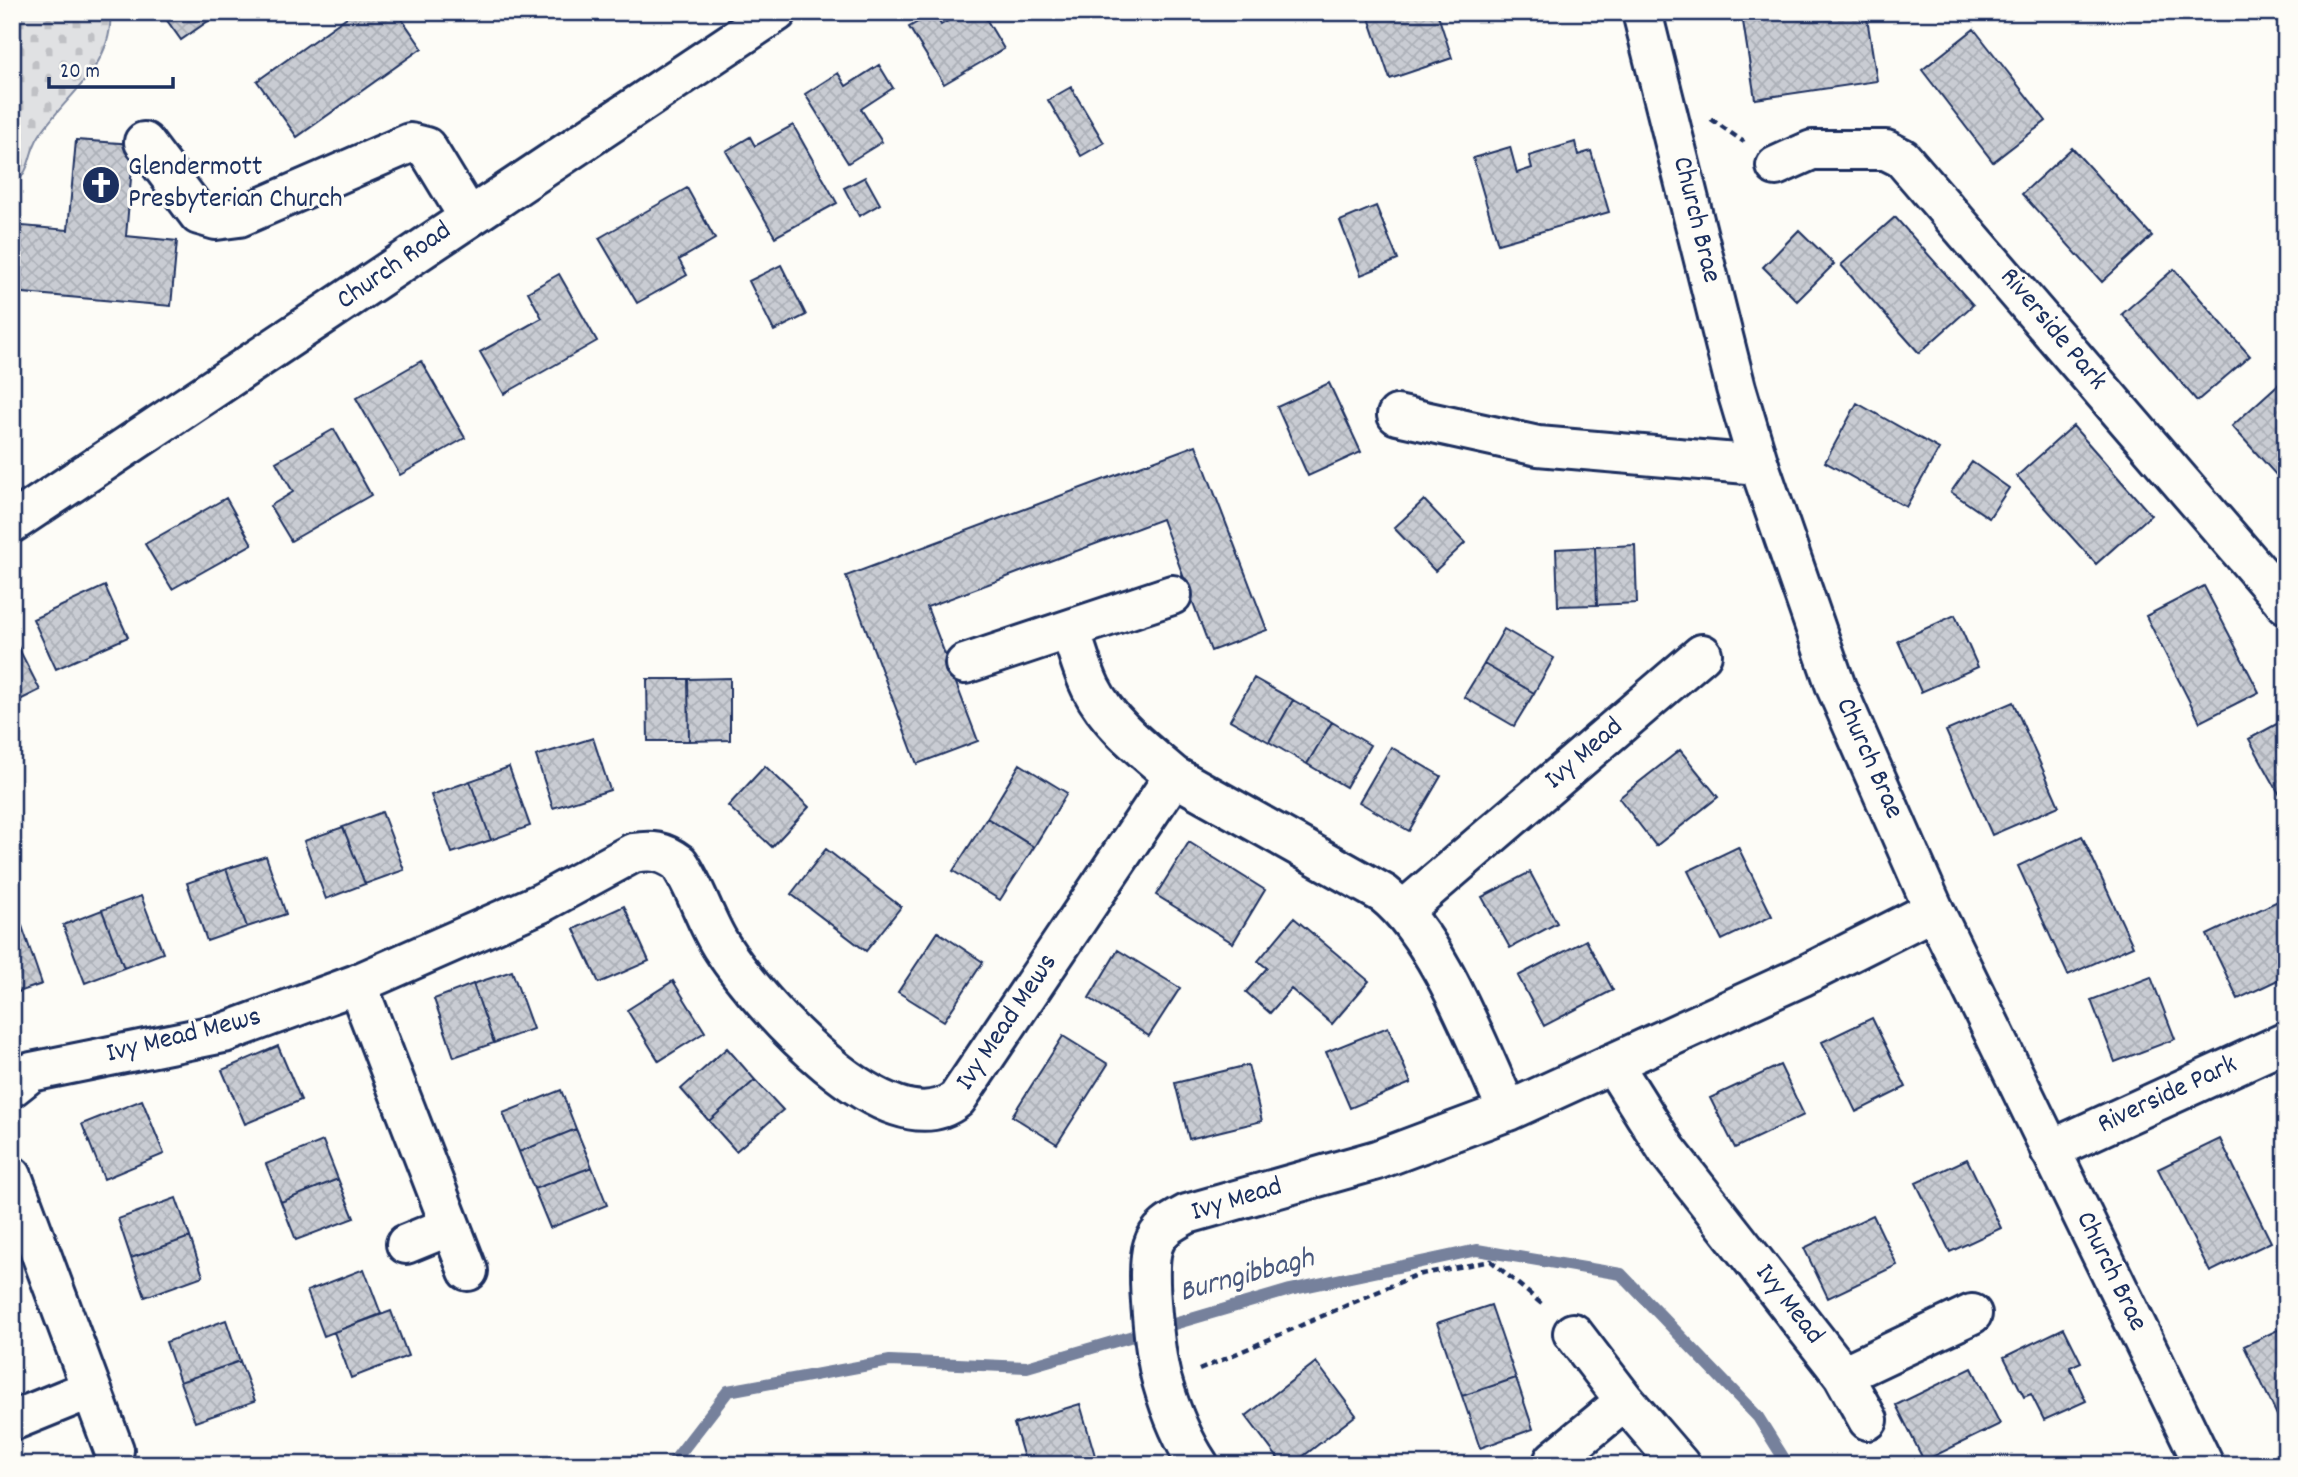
<svg xmlns="http://www.w3.org/2000/svg" width="2298" height="1477" font-family="Dekko,sans-serif">
	<style>
		.cemetery { fill: url(#cemetery-stones); stroke: #7e88a0; stroke-width: 2 }
		.lines { fill: none; stroke-linecap: round; stroke-linejoin: round }
		.stream { stroke: #76819c; stroke-width: 12 }
		.building { fill: url(#building-cross-hatch); stroke: #1b2f5e; stroke-width: 2 }
		.minor-casing { stroke: #1b2f5e; stroke-width: 44 }
		.major-casing { stroke: #1b2f5e; stroke-width: 44 }
		.path { stroke: #1b2f5e; stroke-width: 4.5; stroke-dasharray: 7 5; stroke-linecap: butt }
		.minor { stroke: #fdfcf7; stroke-width: 38 }
		.major { stroke: #fdfcf7; stroke-width: 38 }
		.labels { text-anchor: middle; dominant-baseline: central; stroke-width: 6; stroke-linejoin: round; paint-order: stroke }
		.poi-label { font-size: 28px; fill: #1b2f5e; stroke: #fdfcf7; text-anchor: start }
		.street-label { font-size: 28px; fill: #1b2f5e; stroke: #fdfcf7 }
		.water-label { font-size: 30px; font-style: italic; fill: #49587d; stroke: #fdfcf7 }
	</style>
	<defs>
		<pattern id="cemetery-stones" width="16" height="16" patternUnits="userSpaceOnUse" patternTransform="scale(1.75)"><rect width="16" height="16" fill="#e0e1e3"/><path d="M2 7V4a2 2 0 0 1 4 0v3zM10 15v-3a2 2 0 0 1 4 0v3z" fill="#c0c1c5"/></pattern>
		<pattern id="building-cross-hatch" width="8" height="8" patternUnits="userSpaceOnUse" patternTransform="scale(1.75)"><rect width="8" height="8" fill="#c9ccd3"/><path d="M0 0l8 8M0 8l8-8" fill="none" stroke="#acb0b8"/></pattern>
	</defs>
	<rect width="100%" height="100%" fill="#fdfcf7"/>
	<filter id="ink" filterUnits="userSpaceOnUse"><feTurbulence type="fractalNoise" baseFrequency=".0143" numOctaves="2"/><feDisplacementMap in="SourceGraphic" scale="14" xChannelSelector="R" yChannelSelector="G"/><feConvolveMatrix kernelMatrix="1 2 1 2 8 2 1 2 1" color-interpolation-filters="sRGB"/></filter>
	<g filter="url(#ink)">
		<path class="cemetery" d="M 12,12 L 110,12 C 115,66 64,96 39,136 C 26,158 34,166 12,188 Z"/>
		<g class="lines">
			<path class="stream" d="M 671,1465 L 728,1391 L 890,1361 L 1027,1367 L 1290,1290 L 1477,1250 L 1621,1274 L 1758,1417 L 1788,1465"/>
		</g>
		<path class="building" d="M 161,12 L 221,12 L 181,40 Z
			M 354,12 L 397,12 L 422,48 L 297,137 L 257,81 Z
			M 963,12 L 982,12 L 1004,49 L 944,84 L 909,27 L 934,13 L 941,25 Z
			M 1367,12 L 1437,12 L 1452,58 L 1390,79 Z
			M 1761,12 L 1866,12 L 1877,81 L 1755,99 L 1742,15 Z
			M 1974,29 L 2046,121 L 1993,162 L 1922,70 Z
			M 879,65 L 893,88 L 861,109 L 882,142 L 848,163 L 805,94 L 838,73 L 846,86 Z
			M 1071,87 L 1104,143 L 1081,156 L 1048,100 Z
			M 793,125 L 837,203 L 775,237 L 726,151 L 750,137 L 755,146 Z
			M 76,140 L 134,144 L 126,236 L 177,241 L 171,306 L 12,292 L 12,225 L 68,230 Z
			M 1575,142 L 1578,155 L 1591,151 L 1609,212 L 1498,244 L 1473,158 L 1510,147 L 1517,173 L 1532,168 L 1529,156 Z
			M 2072,148 L 2152,236 L 2102,282 L 2022,194 Z
			M 865,177 L 880,204 L 859,216 L 844,188 Z
			M 687,188 L 715,239 L 679,260 L 687,275 L 637,303 L 599,238 Z
			M 1376,206 L 1398,260 L 1361,275 L 1340,221 Z
			M 1895,217 L 1973,305 L 1919,353 L 1841,265 Z
			M 1799,230 L 1834,264 L 1797,301 L 1763,267 Z
			M 781,265 L 806,315 L 774,331 L 749,281 Z
			M 2174,269 L 2250,356 L 2197,401 L 2122,314 Z
			M 559,274 L 597,341 L 504,394 L 480,352 L 542,318 L 528,292 Z
			M 421,361 L 465,438 L 400,475 L 356,398 Z
			M 2282,381 L 2286,385 L 2286,486 L 2232,426 Z
			M 1329,383 L 1361,452 L 1308,476 L 1277,407 Z
			M 1857,403 L 1939,449 L 1906,507 L 1825,462 Z
			M 2073,426 L 2151,515 L 2096,564 L 2017,476 Z
			M 334,429 L 371,495 L 291,541 L 270,506 L 293,492 L 276,462 Z
			M 1196,445 L 1267,630 L 1211,651 L 1162,519 L 927,607 L 978,741 L 917,764 L 846,576 Z
			M 1972,462 L 2009,488 L 1989,518 L 1951,492 Z
			M 226,498 L 252,544 L 172,589 L 145,544 Z
			M 1424,500 L 1465,543 L 1435,571 L 1394,528 Z
			M 1635,545 L 1637,603 L 1597,605 L 1595,547 Z
			M 1595,547 L 1597,605 L 1558,606 L 1556,549 Z
			M 105,586 L 128,637 L 56,669 L 33,619 Z
			M 2204,586 L 2259,692 L 2200,722 L 2146,616 Z
			M 1955,615 L 1978,667 L 1921,692 L 1898,641 Z
			M 1504,629 L 1554,658 L 1534,693 L 1484,664 Z
			M 16,643 L 40,690 L 12,704 L 12,645 Z
			M 1484,664 L 1534,693 L 1514,726 L 1464,697 Z
			M 730,678 L 730,740 L 689,741 L 688,679 Z
			M 1254,678 L 1293,700 L 1269,742 L 1230,720 Z
			M 647,679 L 688,679 L 689,741 L 648,741 Z
			M 1293,700 L 1332,722 L 1307,764 L 1269,742 Z
			M 2013,702 L 2059,806 L 1992,835 L 1946,731 Z
			M 2286,719 L 2286,806 L 2249,739 Z
			M 1332,722 L 1370,745 L 1346,787 L 1307,764 Z
			M 593,738 L 610,790 L 553,808 L 536,756 Z
			M 1391,747 L 1441,776 L 1409,831 L 1359,802 Z
			M 1680,750 L 1718,797 L 1656,846 L 1619,798 Z
			M 1020,764 L 1067,793 L 1034,847 L 987,818 Z
			M 765,766 L 809,807 L 772,847 L 728,806 Z
			M 509,767 L 530,826 L 491,840 L 470,781 Z
			M 470,781 L 491,840 L 452,853 L 431,795 Z
			M 382,812 L 404,870 L 365,884 L 343,827 Z
			M 987,818 L 1034,847 L 1000,900 L 953,871 Z
			M 343,827 L 365,884 L 326,899 L 304,841 Z
			M 2082,836 L 2133,946 L 2068,975 L 2018,866 Z
			M 1189,842 L 1265,890 L 1233,943 L 1156,895 Z
			M 1738,847 L 1772,916 L 1722,940 L 1688,871 Z
			M 826,849 L 901,907 L 866,951 L 791,894 Z
			M 266,856 L 286,914 L 247,927 L 226,869 Z
			M 226,869 L 247,927 L 207,941 L 187,883 Z
			M 1530,872 L 1557,923 L 1510,948 L 1482,897 Z
			M 141,896 L 163,953 L 124,968 L 102,910 Z
			M 2286,897 L 2286,976 L 2238,999 L 2207,935 Z
			M 624,906 L 649,961 L 599,983 L 574,929 Z
			M 102,910 L 124,968 L 85,983 L 63,925 Z
			M 1294,918 L 1369,981 L 1332,1024 L 1291,989 L 1270,1013 L 1246,992 L 1267,968 L 1258,961 Z
			M 22,926 L 42,984 L 12,994 L 12,929 Z
			M 938,932 L 983,962 L 944,1021 L 898,992 Z
			M 1586,940 L 1613,990 L 1544,1026 L 1518,976 Z
			M 1118,950 L 1180,988 L 1149,1036 L 1089,998 Z
			M 512,971 L 533,1029 L 494,1043 L 473,984 Z
			M 2151,977 L 2175,1039 L 2115,1062 L 2091,1000 Z
			M 673,981 L 705,1032 L 659,1061 L 627,1010 Z
			M 473,984 L 494,1043 L 454,1057 L 434,999 Z
			M 1872,1018 L 1906,1087 L 1856,1112 L 1822,1042 Z
			M 1388,1027 L 1411,1083 L 1350,1108 L 1326,1052 Z
			M 1063,1036 L 1108,1064 L 1057,1144 L 1012,1116 Z
			M 278,1046 L 301,1100 L 245,1124 L 222,1070 Z
			M 727,1048 L 755,1080 L 709,1121 L 681,1089 Z
			M 1248,1065 L 1262,1121 L 1189,1139 L 1175,1083 Z
			M 1780,1065 L 1804,1115 L 1735,1148 L 1710,1098 Z
			M 755,1080 L 783,1110 L 736,1151 L 709,1121 Z
			M 561,1090 L 576,1129 L 519,1152 L 503,1113 Z
			M 142,1100 L 164,1154 L 104,1179 L 82,1124 Z
			M 576,1129 L 592,1167 L 534,1189 L 519,1152 Z
			M 2220,1139 L 2271,1242 L 2210,1272 L 2158,1169 Z
			M 323,1141 L 338,1179 L 281,1202 L 266,1164 Z
			M 1967,1159 L 2001,1228 L 1950,1252 L 1916,1183 Z
			M 592,1167 L 607,1205 L 550,1228 L 534,1189 Z
			M 338,1179 L 354,1218 L 296,1240 L 281,1202 Z
			M 176,1198 L 190,1237 L 131,1258 L 118,1219 Z
			M 1873,1215 L 1897,1265 L 1828,1298 L 1804,1248 Z
			M 190,1237 L 203,1276 L 145,1297 L 131,1258 Z
			M 364,1269 L 381,1314 L 324,1336 L 307,1291 Z
			M 1491,1305 L 1516,1378 L 1462,1396 L 1437,1323 Z
			M 391,1311 L 408,1356 L 351,1378 L 334,1332 Z
			M 226,1320 L 240,1361 L 180,1382 L 166,1342 Z
			M 2286,1326 L 2286,1434 L 2244,1346 Z
			M 2064,1328 L 2081,1362 L 2070,1367 L 2086,1401 L 2044,1420 L 2031,1394 L 2024,1397 L 2004,1357 Z
			M 240,1361 L 255,1401 L 195,1422 L 180,1382 Z
			M 1316,1362 L 1356,1415 L 1292,1465 L 1283,1465 L 1246,1416 Z
			M 1972,1368 L 2000,1424 L 1924,1461 L 1896,1405 Z
			M 1516,1378 L 1533,1429 L 1480,1448 L 1462,1396 Z
			M 1080,1404 L 1096,1459 L 1077,1465 L 1026,1465 L 1014,1424 Z"/>
		<g class="lines">
			<defs>
				<path id="minor" d="M 144,142 L 199,215 L 216,220 L 239,217 L 410,143 L 426,147 L 468,216
					M 1776,166 L 1812,150 L 1886,150 L 1902,158 L 2286,604
					M 1397,415 L 1538,446 L 1759,465
					M 12,523 L 777,12
					M 1070,630 C 1077,649 1082,670 1091,688 C 1109,724 1144,750 1174,776
					M 965,664 L 1172,595
					M 1404,910 L 1702,654
					M 357,984 L 468,1271
					M 1613,1064 L 1667,1150 L 1843,1375 L 1868,1420
					M 12,1087 L 31,1072 L 224,1033 L 357,984 L 541,903 L 633,853 C 652,850 663,851 679,863 C 697,889 705,922 723,949 C 756,1000 890,1154 957,1099 L 1174,776 L 1384,894 C 1438,937 1478,1047 1508,1111
					M 2050,1150 L 2286,1042
					M 12,1176 L 114,1450
					M 406,1244 L 450,1226
					M 1573,1333 L 1625,1401 L 1680,1465
					M 1843,1375 L 1972,1314
					M 12,1421 L 91,1389
					M 1554,1460 L 1625,1401
					M 1199,1465 C 1183,1441 1170,1409 1162,1381 C 1155,1356 1145,1270 1153,1246 C 1158,1229 1172,1222 1187,1214 L 1377,1160 L 1508,1111 L 1801,977 L 1934,910"/>
				<path id="major" d="M 1642,12 L 1736,388 L 1759,465 L 1836,687 L 1934,910 L 2204,1465"/>
			</defs>
			<use href="#minor" class="minor-casing"/>
			<use href="#major" class="major-casing"/>
			<path class="path" d="M 1711,119 L 1744,142
				M 1199,1370 L 1416,1275 L 1491,1261 L 1544,1306"/>
			<use href="#minor" class="minor"/>
			<use href="#major" class="major"/>
		</g>
	</g>
	<defs>
		<symbol id="church-disc" viewBox="-11 -11 22 22"><circle r="9.5" fill="#1b2f5e" stroke="#fdfcf7"/><path d="M-1.2-6h2.4v3.5h3.3v2.4h-3.3V6h-2.4V-.1h-3.3v-2.4h3.3Z" fill="#fff"/></symbol>
	</defs>
	<g fill-rule="evenodd">
		<use href="#church-disc" x="79" y="163" width="44" height="44"/>
	</g>
	<g class="labels">
		<g class="poi-label">
			<text x="128" y="169">Glendermott<tspan x="128" dy="32">Presbyterian Church</tspan></text>
		</g>
		<g class="street-label">
			<text transform="translate(1695 220) rotate(76)">Church Brae</text>
			<text transform="translate(395 267) rotate(-35)">Church Road</text>
			<text transform="translate(2052 330) rotate(50)">Riverside Park</text>
			<text transform="translate(1585 755) rotate(-41)">Ivy Mead</text>
			<text transform="translate(1868 759) rotate(66)">Church Brae</text>
			<text transform="translate(1008 1023) rotate(-56)">Ivy Mead Mews</text>
			<text transform="translate(184 1037) rotate(-14)">Ivy Mead Mews</text>
			<text transform="translate(2168 1096) rotate(-25)">Riverside Park</text>
			<text transform="translate(1237 1201) rotate(-17)">Ivy Mead</text>
			<text transform="translate(2110 1272) rotate(64)">Church Brae</text>
			<text transform="translate(1788 1305) rotate(52)">Ivy Mead</text>
		</g>
		<g class="water-label">
			<text transform="translate(1247 1277) rotate(-15)">Burngibbagh</text>
		</g>
	</g>
	<rect width="2298" height="1477" fill="none" stroke="#fdfcf7" stroke-width="42"/>
	<rect x="21" y="21" width="2256" height="1435" fill="none" stroke="#1b2f5e" stroke-width="2.5" filter="url(#ink)"/>
	<path d="M49 77v10h124v-10" fill="none" stroke="#1b2f5e" stroke-width="3.5"/>
	<text x="60" y="77" font-size="21" fill="#1b2f5e" stroke="#fdfcf7" stroke-width="5" paint-order="stroke">20 m</text>
</svg>
